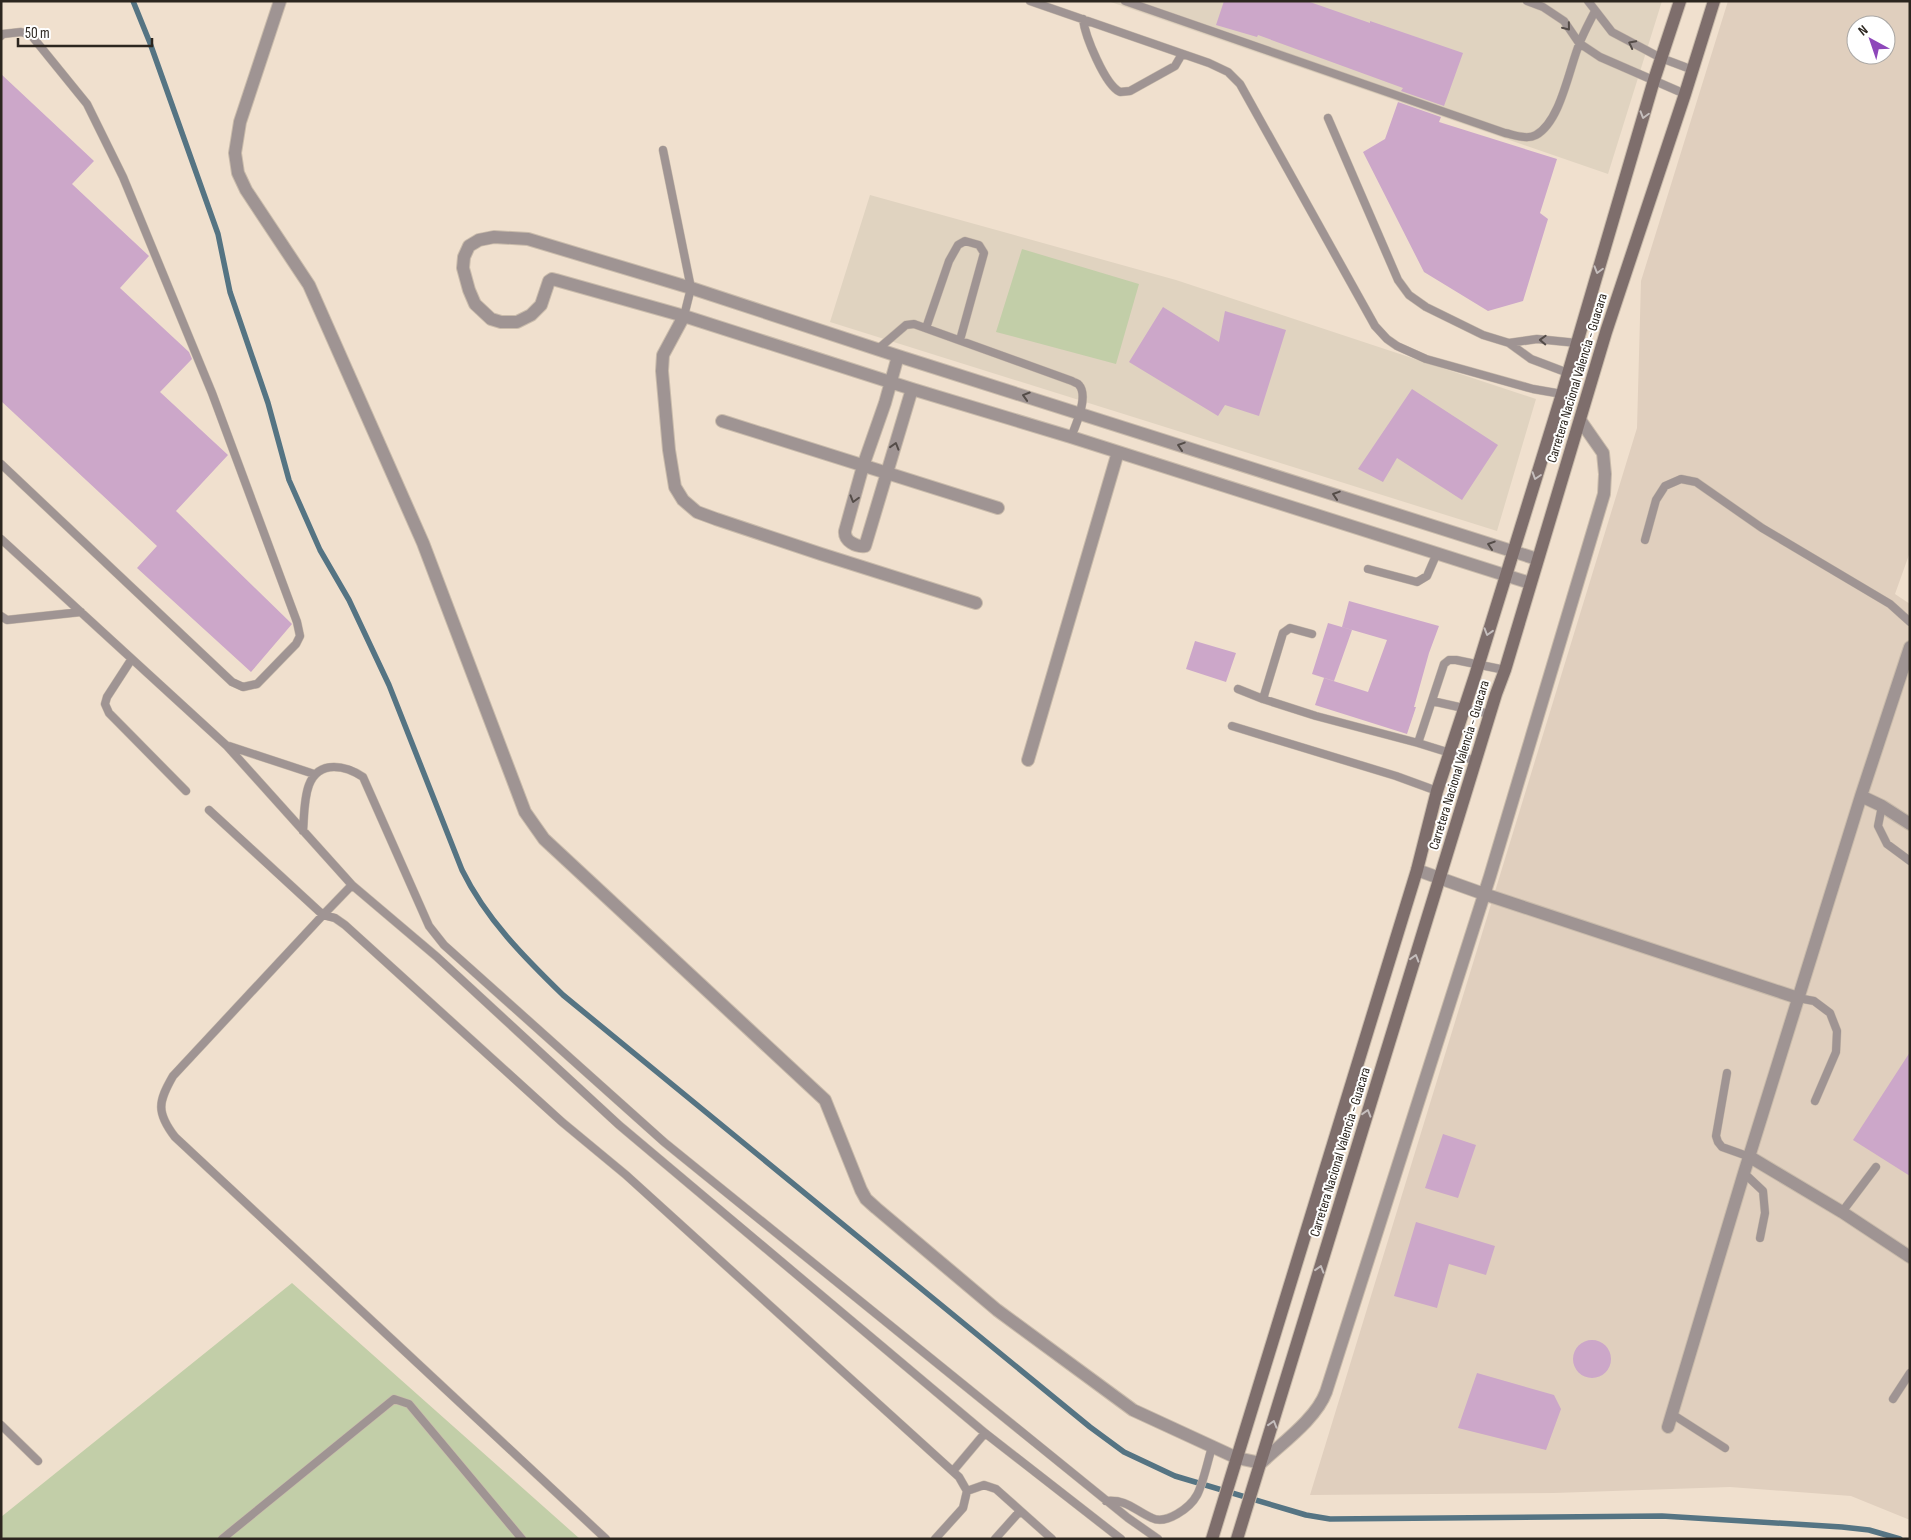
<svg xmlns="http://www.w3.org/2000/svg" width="1911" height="1540" font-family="'Sofia Sans Condensed',sans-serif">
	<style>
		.industrial { fill: #e0cfbe; fill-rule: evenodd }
		.education { fill: #e0d3c0 }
		.green { fill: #c2cea8 }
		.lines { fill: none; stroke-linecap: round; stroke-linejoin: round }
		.stream { stroke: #557483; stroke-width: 5.5 }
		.building { fill: #cca7c9 }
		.lane-casing { stroke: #c9bbab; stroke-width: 9 }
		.street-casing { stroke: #c9bbab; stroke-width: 14 }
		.secondary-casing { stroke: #c9bbab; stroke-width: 14 }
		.lane { stroke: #9f9493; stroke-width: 8 }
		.street { stroke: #9f9493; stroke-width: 12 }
		.secondary { stroke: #7e6e6c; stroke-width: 12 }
		.oneway { stroke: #544c48 }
		.oneway2 { stroke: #c5bebd }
		.labels { text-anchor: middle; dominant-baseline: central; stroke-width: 4; stroke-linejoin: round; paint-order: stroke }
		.street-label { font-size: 14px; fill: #2c261f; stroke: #fff }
	</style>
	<rect width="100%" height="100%" fill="#f0e0ce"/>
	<path class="industrial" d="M 1728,1 L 1910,1 L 1910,552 L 1895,594 L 1910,604 L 1910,1520 L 1851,1496 L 1730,1487 L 1554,1493 L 1310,1495 L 1637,428 L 1641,281 ZM 1856,25 L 1886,25 L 1886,55 L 1856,55 Z"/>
	<path class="education" d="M 1108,1 L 1662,1 L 1608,174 Z
		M 870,195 L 1176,280 L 1536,399 L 1497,531 L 830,322 Z"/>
	<path class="green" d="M 1022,249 L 1139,284 L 1116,364 L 996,332 Z
		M 292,1283 L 580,1539 L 1,1539 L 1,1517 Z"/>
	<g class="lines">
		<path class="stream" d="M 133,1 L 150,43 L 218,234 L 230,292 L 268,403 L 289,480 L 320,550 L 349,600 L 389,685 L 462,870 C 486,919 524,957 563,995 L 1090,1427 L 1124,1452 L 1175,1476 L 1306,1515 L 1330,1519 L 1662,1516 L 1842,1527 L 1869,1530 L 1900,1539"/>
	</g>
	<path class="building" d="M 1224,1 L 1307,1 L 1370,23 L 1370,21 L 1463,53 L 1444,106 L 1401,91 L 1403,88 L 1258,35 L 1257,37 L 1216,25 Z
		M 1,74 L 94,161 L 72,184 L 149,256 L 120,288 L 189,352 L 192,359 L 160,392 L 228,455 L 176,511 L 292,624 L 251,672 L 137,568 L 157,546 L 1,401 Z
		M 1398,102 L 1441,117 L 1439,122 L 1557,159 L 1540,213 L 1548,219 L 1523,301 L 1488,311 L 1424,272 L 1363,152 L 1385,139 Z
		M 1163,307 L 1219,342 L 1225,311 L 1286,330 L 1259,416 L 1225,405 L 1218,416 L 1129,362 Z
		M 1412,389 L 1498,445 L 1462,500 L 1397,458 L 1383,482 L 1358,469 Z
		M 1349,601 L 1439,626 L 1429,653 L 1414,707 L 1416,707 L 1407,734 L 1315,705 L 1324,678 L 1368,692 L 1387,640 L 1342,627 Z
		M 1328,623 L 1352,630 L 1334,681 L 1312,674 Z
		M 1195,641 L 1236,653 L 1226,682 L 1186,669 Z
		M 1910,1052 L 1910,1176 L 1853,1140 Z
		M 1443,1134 L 1476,1145 L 1458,1198 L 1425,1188 Z
		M 1416,1222 L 1495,1246 L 1486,1275 L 1449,1264 L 1437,1308 L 1394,1296 Z
		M1573 1359a19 19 0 1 1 38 0a19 19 0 1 1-38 0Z
		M 1477,1373 L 1554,1395 L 1561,1409 L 1546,1450 L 1458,1428 Z"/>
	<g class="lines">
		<defs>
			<path id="lane" d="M 1030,1 L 1209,63 L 1228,72 L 1240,84 L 1375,326 L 1387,339 L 1397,346 L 1426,359 L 1533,389 L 1562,394
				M 1125,1 L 1505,133 C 1515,135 1527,140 1536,135 C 1561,121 1569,68 1580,42 C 1584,32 1590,21 1595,11
				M 1527,1 L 1543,7 L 1564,21 L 1579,43 L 1600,57 L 1685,94
				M 1588,1 L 1612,32 L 1661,58 L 1693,70
				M 1083,19 C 1085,36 1105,85 1120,92 L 1130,91 L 1175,66 L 1182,54
				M 1,36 L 3,34 L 21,32 L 31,35 L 87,104 L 123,177 L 212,393 L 297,622 L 300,636 L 296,644 L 257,684 L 243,687 L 232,682 L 1,464
				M 1328,118 L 1398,280 L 1409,295 L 1426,307 L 1483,335 L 1509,343 L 1531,359 L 1568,373
				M 663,150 L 691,288 L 684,316
				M 926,328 L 949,261 L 958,245 L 965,241 L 979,245 L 984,253 L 960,340
				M 1509,343 L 1537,339 L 1577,343
				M 878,349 L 906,325 L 914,324 L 1072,381 C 1075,383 1078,383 1079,385 C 1089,396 1076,425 1071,437
				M 1,539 L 227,746 L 352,885 L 437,957 L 619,1125 L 985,1433 L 1121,1539
				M 1645,540 L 1656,500 L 1665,486 L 1681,479 L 1696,482 L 1762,528 L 1890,604 L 1910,622
				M 1368,569 L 1417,582 L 1427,576 L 1437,553
				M 1,616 L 7,620 L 81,612
				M 1312,634 L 1290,628 L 1283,633 L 1263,699 L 1316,716 L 1418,743
				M 131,660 L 107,697 L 105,704 L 109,713 L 186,791
				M 1238,689 L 1263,699
				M 1432,701 L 1490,714
				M 1232,726 L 1396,776 L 1437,791
				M 229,746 L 314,774
				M 1476,761 L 1418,743 L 1444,664 L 1449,660 L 1456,660 L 1505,670
				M 1882,806 L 1878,826 L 1887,844 L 1910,861
				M 209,810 L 323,915 L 352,885
				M 303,831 C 305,808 302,767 334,767 C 345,767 354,771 363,777 L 429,926 L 444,945 L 664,1142 L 1128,1518 L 1158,1539
				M 1798,998 L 1814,1001 L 1830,1013 L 1837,1031 L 1836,1052 L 1815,1101
				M 1727,1073 L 1716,1136 L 1718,1142 L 1722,1147 L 1750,1157
				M 1744,1173 L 1763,1191 L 1765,1213 L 1760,1238
				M 1842,1212 L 1876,1167
				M 1893,1399 L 1910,1373
				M 1672,1414 L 1725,1448
				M 1,1425 L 38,1461
				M 953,1471 L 985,1433
				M 967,1491 L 984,1485 L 996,1489 L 1052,1539
				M 1106,1501 C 1127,1499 1134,1510 1152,1518 C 1166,1525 1190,1508 1197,1495 C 1203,1484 1208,1460 1212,1447
				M 222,1539 L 394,1399 L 409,1404 L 522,1539
				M 606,1539 L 175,1137 C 156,1112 158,1102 173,1076 L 323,915 L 335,918 L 345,925 L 562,1122 L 626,1175 L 959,1477 L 967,1491 L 963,1508 L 935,1539
				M 995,1539 L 1020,1511"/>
			<path id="street" d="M 280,1 L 240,122 L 235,153 L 238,173 L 246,190 L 309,285 L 423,543 L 525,812 L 544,839 L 825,1100 L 861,1190 L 866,1199 L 876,1208 L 997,1310 L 1133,1410 L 1237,1458 L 1261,1463 C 1282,1443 1316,1419 1326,1392 L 1490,876 L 1604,494 L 1605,474 L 1603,453 L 1580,420
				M 684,316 L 663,355 L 662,371 L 669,450 L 675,487 L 683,500 L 697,512 L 716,519 L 821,554 L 976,603
				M 898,356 L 885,403 L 863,466 L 845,531 C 844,541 856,547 865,546 L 866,543 L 912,389
				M 722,421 L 998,508
				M 1530,583 L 1071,437 L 912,389 L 684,316 L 556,280 L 552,279 L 549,281 L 541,305 L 531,315 L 517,322 L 501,322 L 491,319 L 475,304 L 469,290 L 463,268 L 464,257 L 469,246 L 479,240 L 494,237 L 528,239 L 691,288 L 898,356 L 1537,559
				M 1028,760 L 1118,452
				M 1861,796 L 1910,647
				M 1417,870 L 1484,894 L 1798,998
				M 1750,1157 L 1842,1212 L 1910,1257
				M 1668,1427 L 1744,1173 L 1861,796 L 1882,806 L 1910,824"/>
			<path id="secondary" d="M 1212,1539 L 1417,870 L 1437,791 L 1475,676 L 1562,394 L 1654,80 L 1680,1
				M 1237,1539 L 1496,694 L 1505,670 L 1606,332 L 1685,94 L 1714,1"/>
		</defs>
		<use href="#lane" class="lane-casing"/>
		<use href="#street" class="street-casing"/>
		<use href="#secondary" class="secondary-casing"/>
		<use href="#lane" class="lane"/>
		<use href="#street" class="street"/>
		<use href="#secondary" class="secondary"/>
	</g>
	<defs><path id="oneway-chevron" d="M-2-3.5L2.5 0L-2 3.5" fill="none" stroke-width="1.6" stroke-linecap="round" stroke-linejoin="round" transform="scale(1.25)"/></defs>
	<g class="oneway">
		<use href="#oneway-chevron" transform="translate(1567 27) rotate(51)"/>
		<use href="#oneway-chevron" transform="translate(1632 44) rotate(-153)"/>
		<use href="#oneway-chevron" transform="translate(1543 340) rotate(-178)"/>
		<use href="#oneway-chevron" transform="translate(1026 396) rotate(-163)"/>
		<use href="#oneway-chevron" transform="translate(895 446) rotate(-73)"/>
		<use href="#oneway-chevron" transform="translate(1181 446) rotate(-162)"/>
		<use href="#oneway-chevron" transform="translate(1336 495) rotate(-162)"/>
		<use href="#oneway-chevron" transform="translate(854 499) rotate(106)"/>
		<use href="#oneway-chevron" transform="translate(1491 545) rotate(-162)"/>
	</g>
	<g class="oneway2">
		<use href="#oneway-chevron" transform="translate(1644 115) rotate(106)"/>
		<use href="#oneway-chevron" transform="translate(1598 270) rotate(106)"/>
		<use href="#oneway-chevron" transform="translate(1536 476) rotate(108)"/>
		<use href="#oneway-chevron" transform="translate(1488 632) rotate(107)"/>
		<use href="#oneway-chevron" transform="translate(1415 958) rotate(-73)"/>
		<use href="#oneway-chevron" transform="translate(1367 1113) rotate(-73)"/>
		<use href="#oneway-chevron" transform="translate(1320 1269) rotate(-73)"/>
		<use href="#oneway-chevron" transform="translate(1273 1424) rotate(-73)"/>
	</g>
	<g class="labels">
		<g class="street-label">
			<text transform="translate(1577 378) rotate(-73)">Carretera Nacional Valencia - Guacara</text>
			<text transform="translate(1459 765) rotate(-73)">Carretera Nacional Valencia - Guacara</text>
			<text transform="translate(1340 1152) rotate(-73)">Carretera Nacional Valencia - Guacara</text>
		</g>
	</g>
	<rect width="1911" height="1540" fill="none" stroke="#2c261f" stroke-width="5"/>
	<g transform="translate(1871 40) rotate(320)"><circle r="24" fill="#ffffff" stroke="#aba8a5"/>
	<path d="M0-4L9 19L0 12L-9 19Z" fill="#8e47ba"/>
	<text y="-8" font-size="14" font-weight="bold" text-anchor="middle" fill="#2c261f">N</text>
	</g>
	<path d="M18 38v8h134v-8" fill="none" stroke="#2c261f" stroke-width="2.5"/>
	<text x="25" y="38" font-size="15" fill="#2c261f" stroke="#ffffff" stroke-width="4" paint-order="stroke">50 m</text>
</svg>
